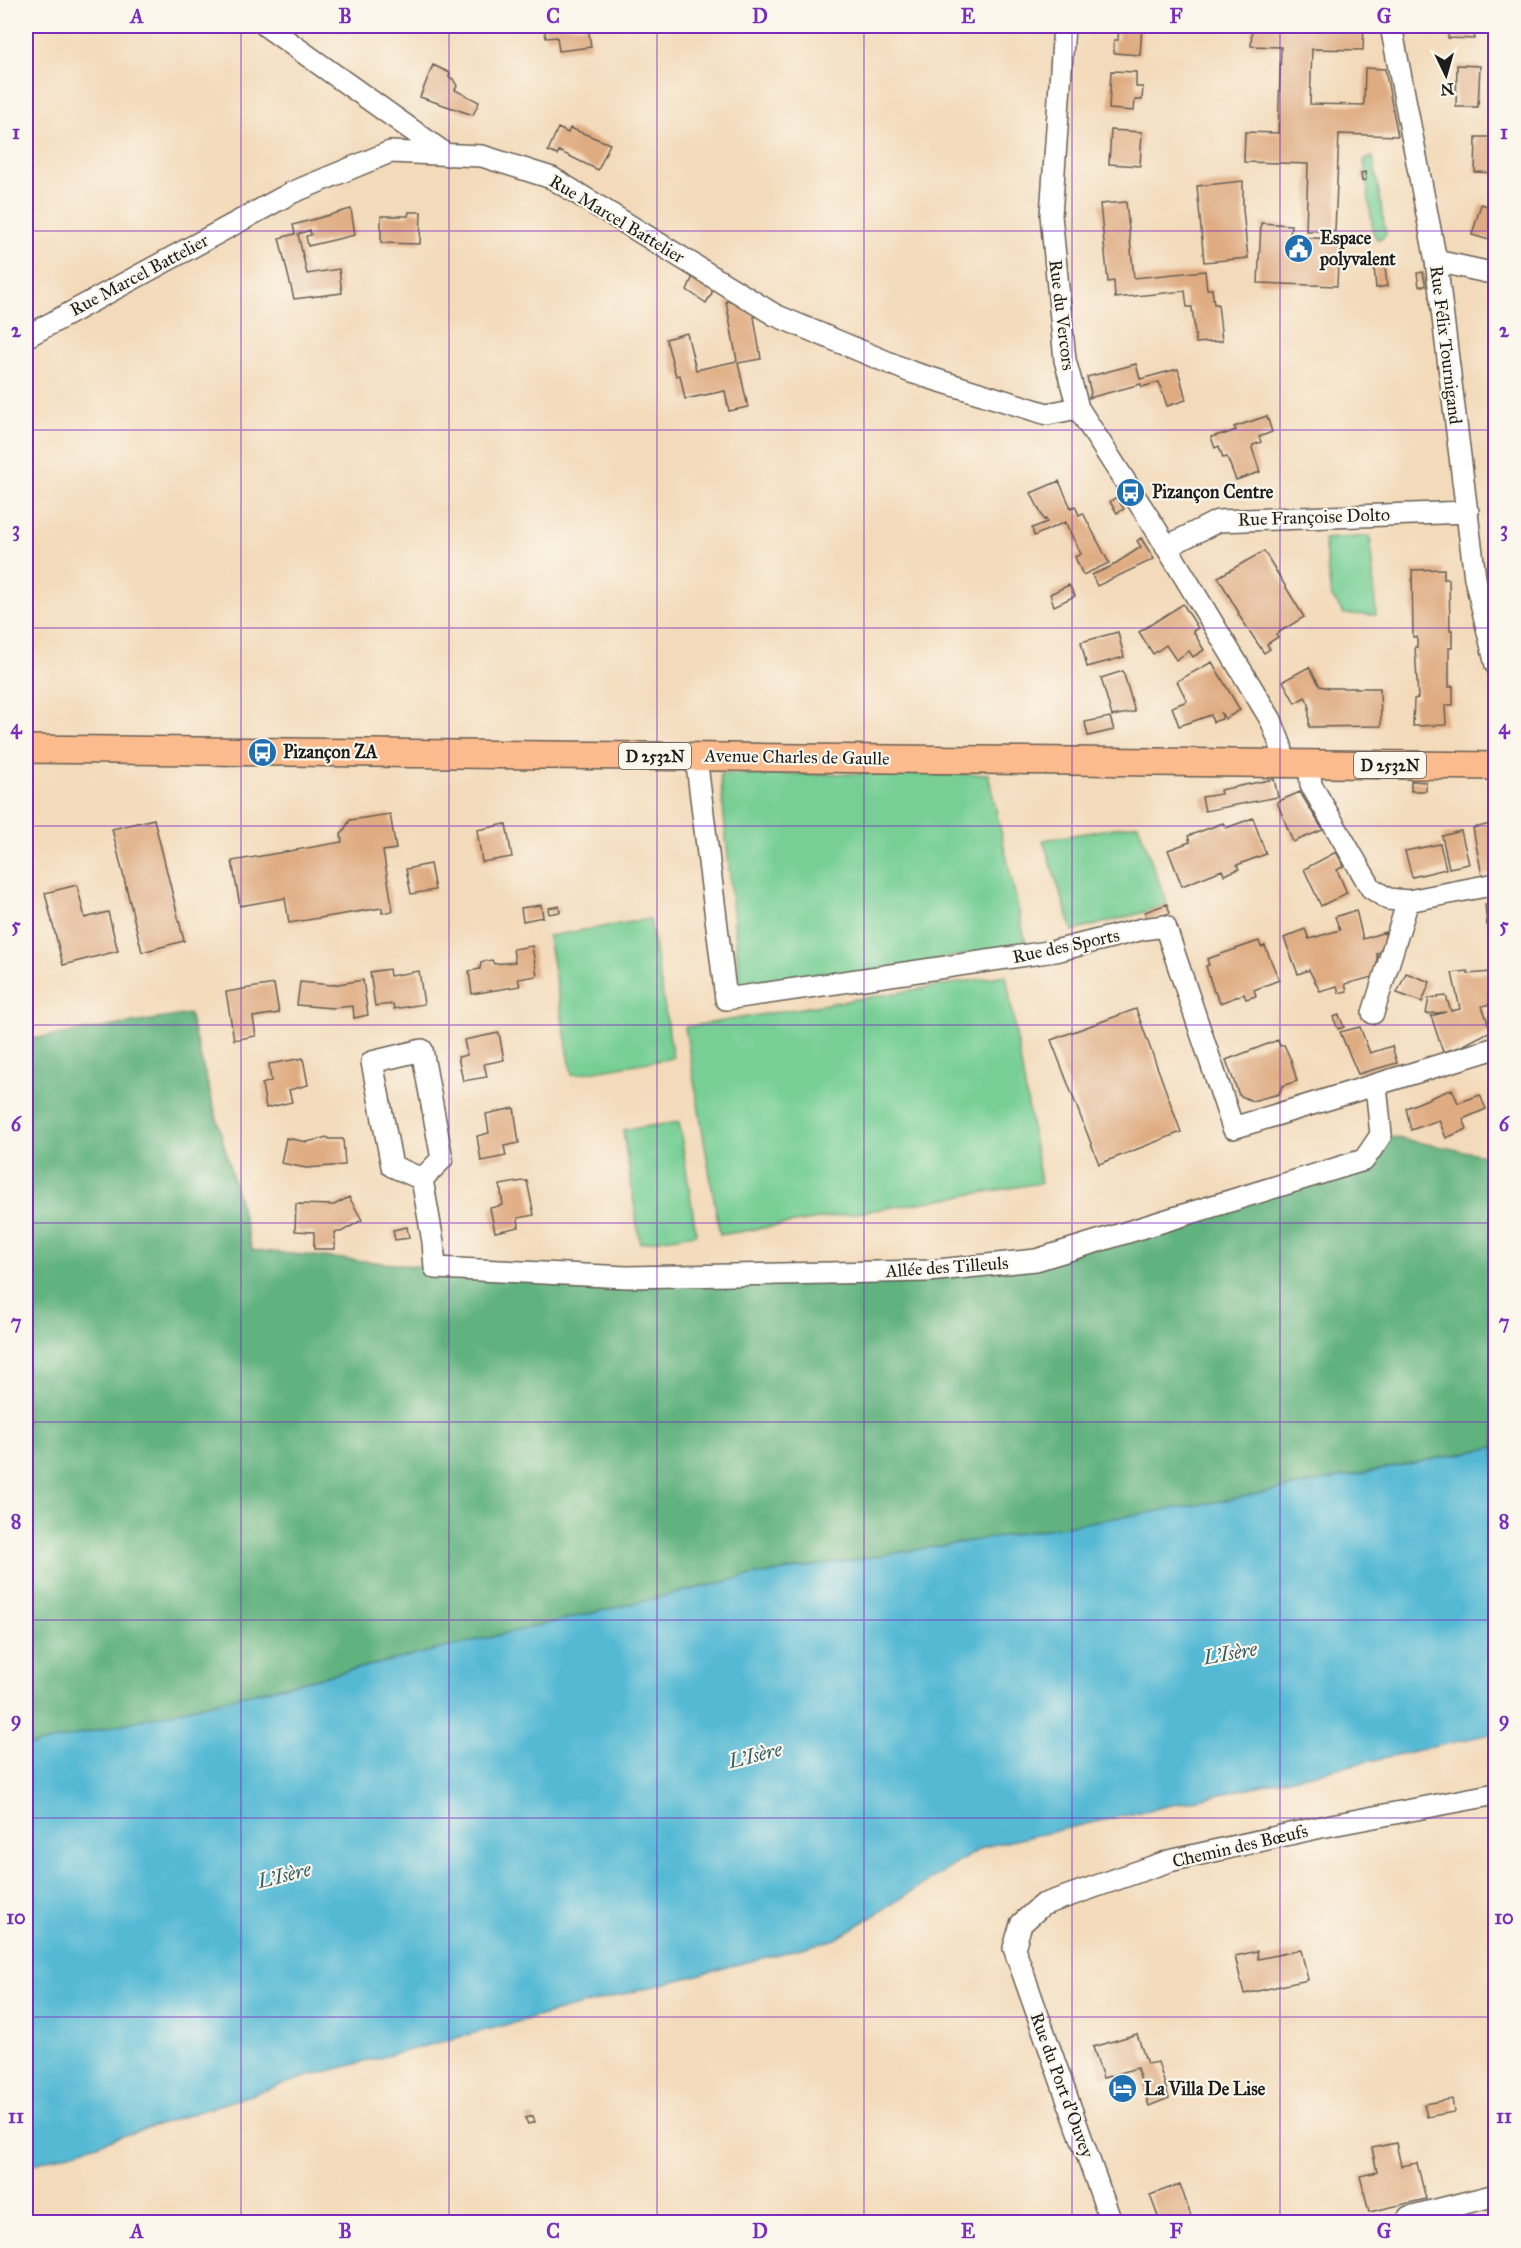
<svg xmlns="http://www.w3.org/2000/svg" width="1521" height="2248" font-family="'IM FELL Great Primer',serif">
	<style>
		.green { fill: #77cf95; stroke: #4a7658; stroke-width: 1.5 }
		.forest { fill: #61b27e; stroke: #3e674d; stroke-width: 1.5 }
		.water { fill: #55b9d4; stroke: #386a78; stroke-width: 1.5 }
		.building { fill: #dfac82 }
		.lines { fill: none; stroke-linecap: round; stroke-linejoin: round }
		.minor-casing { stroke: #675e53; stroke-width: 24 }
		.major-casing { stroke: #675e53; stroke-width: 30 }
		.minor { stroke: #fff; stroke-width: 21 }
		.major { stroke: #fbbb8d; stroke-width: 27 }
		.grid { fill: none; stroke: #7b2cbf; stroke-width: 1.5; stroke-opacity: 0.55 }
		.labels { text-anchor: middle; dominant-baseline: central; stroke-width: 4.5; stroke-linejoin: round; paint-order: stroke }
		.shield { fill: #fbf7ec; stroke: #5f5e5a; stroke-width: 1.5 }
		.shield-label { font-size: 16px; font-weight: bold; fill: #1c1c1c }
		.street-label { font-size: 18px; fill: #1c1c1c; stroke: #fbf7ec }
		.poi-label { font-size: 18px; font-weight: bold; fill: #1c1c1c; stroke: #fbf7ec; text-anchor: start }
		.water-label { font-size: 20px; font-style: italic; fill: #335b66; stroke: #fbf7ec }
		.neatline { fill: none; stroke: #7b2cbf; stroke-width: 2 }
		.grid-label { font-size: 20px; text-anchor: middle; font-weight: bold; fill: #7b2cbf }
	</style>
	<rect width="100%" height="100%" fill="#fbf7ec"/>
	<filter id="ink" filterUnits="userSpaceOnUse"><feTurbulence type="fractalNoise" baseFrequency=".0167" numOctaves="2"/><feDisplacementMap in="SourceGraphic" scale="12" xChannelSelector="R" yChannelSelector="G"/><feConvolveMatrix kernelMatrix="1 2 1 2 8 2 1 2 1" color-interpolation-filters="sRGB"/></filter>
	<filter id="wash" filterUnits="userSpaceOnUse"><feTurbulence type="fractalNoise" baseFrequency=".008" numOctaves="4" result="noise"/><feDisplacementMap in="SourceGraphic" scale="24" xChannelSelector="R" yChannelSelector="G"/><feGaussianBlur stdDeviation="1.35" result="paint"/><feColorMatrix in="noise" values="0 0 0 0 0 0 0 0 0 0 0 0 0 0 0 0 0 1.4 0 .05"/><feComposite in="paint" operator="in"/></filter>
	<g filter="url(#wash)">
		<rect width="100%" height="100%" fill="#f3daba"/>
		<path class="green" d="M 1373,157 L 1386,235 L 1381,239 L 1377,239 L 1373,232 L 1364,160 Z
			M 1370,536 L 1376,615 L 1344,614 L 1331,595 L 1324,539 Z
			M 720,774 L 988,774 L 1026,944 L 758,991 L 740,984 Z
			M 1138,824 L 1167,904 L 1145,912 L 1073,931 L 1043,840 Z
			M 650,919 L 673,1058 L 572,1075 L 548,936 Z
			M 1006,975 L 1041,1183 L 720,1235 L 685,1027 Z
			M 679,1122 L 696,1234 L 640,1243 L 623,1130 Z"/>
		<path class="forest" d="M 189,1014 L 252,1250 L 435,1268 L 615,1277 L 1036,1260 L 1364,1160 L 1381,1135 L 1495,1157 L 1495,1447 L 1222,1501 L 745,1577 L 26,1747 L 26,1040 Z"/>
		<path class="water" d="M 1495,1447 L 1495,1733 L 983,1847 L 836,1939 L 306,2077 L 26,2167 L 26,1747 L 745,1577 L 1222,1501 Z"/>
		<g id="blocks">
			<path class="building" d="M 303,26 L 347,26 L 346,31 L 303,27 Z
				M 544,26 L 588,26 L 591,47 L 559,51 L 557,37 L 546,38 Z
				M 1119,26 L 1142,26 L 1140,55 L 1114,53 L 1114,40 L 1118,40 Z
				M 1252,26 L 1364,26 L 1363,50 L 1312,49 L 1310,104 L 1364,105 L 1365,68 L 1385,69 L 1398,136 L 1339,134 L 1335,231 L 1306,231 L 1308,164 L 1244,162 L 1245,132 L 1278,133 L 1281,47 L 1251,46 Z
				M 1449,26 L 1475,26 L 1474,39 L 1448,38 Z
				M 433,65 L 450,73 L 449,77 L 453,79 L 457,86 L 455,90 L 479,102 L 473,115 L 420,97 Z
				M 1457,65 L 1480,66 L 1478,107 L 1456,107 Z
				M 1111,71 L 1136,72 L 1136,87 L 1143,87 L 1142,100 L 1135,100 L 1134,111 L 1109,109 Z
				M 558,128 L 568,133 L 570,128 L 610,144 L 598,170 L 559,151 L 557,155 L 548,151 Z
				M 1111,130 L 1142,132 L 1140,166 L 1109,164 Z
				M 1476,137 L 1496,137 L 1496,173 L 1475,172 Z
				M 1365,172 L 1366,180 L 1362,181 L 1361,173 Z
				M 1243,181 L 1243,210 L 1248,258 L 1204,262 L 1197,186 Z
				M 1126,202 L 1134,278 L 1205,271 L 1207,289 L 1212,289 L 1214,304 L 1218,304 L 1222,341 L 1196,343 L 1192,307 L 1187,307 L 1185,291 L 1115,298 L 1114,281 L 1108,282 L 1100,204 Z
				M 1481,204 L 1496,209 L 1496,242 L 1472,235 Z
				M 351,209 L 355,235 L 308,246 L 306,236 L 311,235 L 310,230 L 298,234 L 307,274 L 339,269 L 342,293 L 294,299 L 279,238 L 295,234 L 293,225 Z
				M 409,212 L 421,212 L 420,244 L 381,243 L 381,216 L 408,216 Z
				M 1261,223 L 1291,225 L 1290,237 L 1339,239 L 1337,286 L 1258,283 Z
				M 1385,266 L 1387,286 L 1376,288 L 1374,267 Z
				M 1423,272 L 1426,286 L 1419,286 L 1417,273 Z
				M 694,274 L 711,286 L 712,293 L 706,303 L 687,290 Z
				M 731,298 L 753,311 L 761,359 L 738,363 L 748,407 L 729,411 L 725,391 L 685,399 L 680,375 L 676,376 L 666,339 L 687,333 L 696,370 L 737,361 L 726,301 L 730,301 Z
				M 1136,364 L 1140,379 L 1178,369 L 1186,400 L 1167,406 L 1159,382 L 1142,387 L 1141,384 L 1089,398 L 1091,393 L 1087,377 Z
				M 1267,416 L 1272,432 L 1259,437 L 1261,442 L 1253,445 L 1252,448 L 1260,472 L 1236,480 L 1227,457 L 1223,458 L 1219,446 L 1215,448 L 1211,437 L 1225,433 L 1225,434 L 1236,430 L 1234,427 Z
				M 1059,481 L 1071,508 L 1075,506 L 1079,515 L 1083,513 L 1109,563 L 1083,575 L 1075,557 L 1081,554 L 1065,522 L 1034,536 L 1032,528 L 1047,522 L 1046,519 L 1044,520 L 1031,493 Z
				M 1116,497 L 1124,509 L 1117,513 L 1110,502 Z
				M 1141,538 L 1154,559 L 1097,586 L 1092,575 L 1110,567 L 1141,547 L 1137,541 Z
				M 1264,551 L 1304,617 L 1276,634 L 1278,637 L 1267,644 L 1270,649 L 1264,653 L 1238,614 L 1239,613 L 1218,577 Z
				M 1444,569 L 1444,579 L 1449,579 L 1450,630 L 1452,630 L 1452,648 L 1449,648 L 1449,687 L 1453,686 L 1453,705 L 1445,705 L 1446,725 L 1413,726 L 1414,699 L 1418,698 L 1415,647 L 1417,647 L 1417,637 L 1413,637 L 1412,570 Z
				M 1069,585 L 1075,596 L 1054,606 L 1050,594 Z
				M 1183,604 L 1198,628 L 1193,631 L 1204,650 L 1193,657 L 1189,651 L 1176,660 L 1166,645 L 1153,654 L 1139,632 Z
				M 1118,632 L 1124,657 L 1087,667 L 1081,642 Z
				M 1212,662 L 1240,710 L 1225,719 L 1221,712 L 1222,719 L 1213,722 L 1211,715 L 1179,726 L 1172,707 L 1187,701 L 1177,681 Z
				M 1309,667 L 1320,686 L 1329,688 L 1380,688 L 1381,726 L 1309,727 L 1309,704 L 1305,697 L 1295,703 L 1283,681 Z
				M 1123,671 L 1135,712 L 1112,716 L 1101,678 Z
				M 1110,717 L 1114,730 L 1088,736 L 1085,722 Z
				M 1274,779 L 1278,797 L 1205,811 L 1202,797 L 1221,794 L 1220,790 Z
				M 1411,781 L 1426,782 L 1426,791 L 1411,791 Z
				M 1300,792 L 1323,830 L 1293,842 L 1277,802 Z
				M 390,814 L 396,849 L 383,851 L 393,911 L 382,913 L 382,908 L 289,923 L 285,898 L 240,906 L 232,861 L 342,842 L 341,835 L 350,820 Z
				M 1253,818 L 1266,854 L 1237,865 L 1239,869 L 1224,875 L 1222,870 L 1182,886 L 1168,850 L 1190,842 L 1188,836 L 1223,823 L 1226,828 Z
				M 154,819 L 184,941 L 142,952 L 112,829 Z
				M 1496,823 L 1496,873 L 1482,876 L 1473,828 Z
				M 506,824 L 512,857 L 482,862 L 477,830 Z
				M 1461,831 L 1469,864 L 1449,868 L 1442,836 Z
				M 1440,844 L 1446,869 L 1412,877 L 1405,851 Z
				M 1336,852 L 1344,866 L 1337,870 L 1347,893 L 1321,906 L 1304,869 Z
				M 430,864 L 435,890 L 411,894 L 406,869 Z
				M 77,885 L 85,918 L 108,912 L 118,951 L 63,965 L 45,893 Z
				M 1496,903 L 1496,924 L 1487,925 L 1485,904 Z
				M 1167,904 L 1170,913 L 1147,920 L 1145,912 Z
				M 541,905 L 543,917 L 523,921 L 521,908 Z
				M 559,906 L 560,912 L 549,914 L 548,908 Z
				M 1356,910 L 1363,939 L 1385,932 L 1387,948 L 1386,951 L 1377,953 L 1377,976 L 1345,984 L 1347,991 L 1339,993 L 1337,986 L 1320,991 L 1309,970 L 1298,974 L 1284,938 L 1305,929 L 1309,939 L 1340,930 L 1335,917 Z
				M 1259,941 L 1261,947 L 1265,946 L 1279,980 L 1254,990 L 1256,996 L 1246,999 L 1244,994 L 1220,1003 L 1215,992 L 1214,992 L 1206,966 L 1209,965 L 1207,959 Z
				M 532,946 L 537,976 L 518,979 L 520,986 L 472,994 L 469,971 L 480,969 L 481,962 L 492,960 L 494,964 L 515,962 L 513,949 Z
				M 389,969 L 390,976 L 419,971 L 424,1004 L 394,1009 L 393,1004 L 375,1006 L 370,972 Z
				M 1468,971 L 1468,974 L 1491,972 L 1496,989 L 1496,1003 L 1482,1006 L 1491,1031 L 1460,1047 L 1443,1052 L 1431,1016 L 1446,1012 L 1426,1014 L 1429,998 L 1446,996 L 1451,1011 L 1460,1009 L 1452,973 Z
				M 1406,973 L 1430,982 L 1422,1002 L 1397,993 Z
				M 363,980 L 368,1015 L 354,1018 L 353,1006 L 332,1008 L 297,1005 L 300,982 L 332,985 Z
				M 274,984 L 279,1013 L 253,1017 L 256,1036 L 234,1040 L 226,992 Z
				M 1136,1009 L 1181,1132 L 1099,1164 L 1051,1040 Z
				M 1339,1015 L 1344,1027 L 1338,1029 L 1333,1017 Z
				M 1360,1027 L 1370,1053 L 1392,1046 L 1397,1063 L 1358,1074 L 1340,1032 Z
				M 499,1033 L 504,1060 L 484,1064 L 487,1077 L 463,1081 L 458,1057 L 467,1055 L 464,1040 Z
				M 1278,1040 L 1280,1046 L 1284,1045 L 1291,1060 L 1297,1081 L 1282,1086 L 1279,1094 L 1252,1101 L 1239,1095 L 1226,1060 Z
				M 303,1058 L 308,1085 L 289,1090 L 292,1102 L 266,1108 L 262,1084 L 271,1081 L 269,1064 Z
				M 1452,1089 L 1458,1103 L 1480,1095 L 1486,1109 L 1463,1119 L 1467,1129 L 1446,1138 L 1439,1120 L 1411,1130 L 1406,1108 Z
				M 514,1108 L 519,1143 L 504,1146 L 506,1156 L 481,1161 L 477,1136 L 489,1133 L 486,1114 Z
				M 327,1137 L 329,1139 L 343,1139 L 345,1165 L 306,1168 L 281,1163 L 286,1138 L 307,1142 Z
				M 523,1181 L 527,1181 L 534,1215 L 518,1218 L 519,1227 L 495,1232 L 490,1208 L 503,1205 L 500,1185 Z
				M 349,1197 L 362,1220 L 341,1232 L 335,1232 L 335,1249 L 314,1249 L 314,1232 L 295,1231 L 296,1204 L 334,1205 Z
				M 407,1227 L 409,1238 L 395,1240 L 393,1230 Z
				M 1301,1950 L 1308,1980 L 1244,1994 L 1235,1956 L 1257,1951 L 1258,1959 Z
				M 1137,2034 L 1147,2064 L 1158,2062 L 1169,2098 L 1149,2106 L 1137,2068 L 1103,2078 L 1093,2047 Z
				M 1452,2099 L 1454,2112 L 1427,2117 L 1424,2104 Z
				M 533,2116 L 535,2122 L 528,2124 L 525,2118 Z
				M 1396,2143 L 1401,2166 L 1417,2163 L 1426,2199 L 1369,2212 L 1360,2176 L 1377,2172 L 1372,2148 Z
				M 1180,2184 L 1192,2219 L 1183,2222 L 1160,2222 L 1150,2195 Z"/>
		</g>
	</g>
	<g filter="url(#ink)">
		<use href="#blocks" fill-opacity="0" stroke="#675e53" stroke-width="1.5"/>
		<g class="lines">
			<defs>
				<path id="minor" d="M 266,26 L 447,155
					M 1064,26 L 1051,215 L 1065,360 L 1078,408 L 1157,531 L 1271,720 L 1281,746 L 1284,763
					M 1391,26 L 1436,261 L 1475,578 L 1496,665
					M 1436,261 L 1496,274
					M 26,337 L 291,193 L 390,152 L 482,156 L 552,178 L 775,315 L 911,372 L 1047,414 L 1078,408
					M 1166,547 L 1218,521 L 1468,512
					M 696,757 L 726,999 L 1055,951 L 1143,929 L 1165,926 L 1233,1128 L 1496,1048
					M 1309,764 L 1311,785 L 1371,888 L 1388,899 L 1408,901 L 1496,884
					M 1373,1013 L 1408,901
					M 422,1179 L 392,1166 L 372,1062 L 422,1050 L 442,1159 L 422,1179 L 433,1242 L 435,1268 L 627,1277 L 928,1271 L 1036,1260 L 1364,1160 L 1381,1135 L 1376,1085
					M 1409,2217 L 1496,2195
					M 1111,2222 L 1014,1948 L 1021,1924 L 1042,1905 L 1169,1861 L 1321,1827 L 1496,1794"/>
				<path id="major" d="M 26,749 L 1496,766"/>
			</defs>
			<use href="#minor" class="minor-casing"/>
			<use href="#major" class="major-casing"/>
			<use href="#minor" class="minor"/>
			<use href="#major" class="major"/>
		</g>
	</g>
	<path class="grid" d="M 241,26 L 241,2222M 449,26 L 449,2222M 657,26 L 657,2222M 864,26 L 864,2222M 1072,26 L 1072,2222M 1280,26 L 1280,2222M 26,231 L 1496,231M 26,430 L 1496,430M 26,628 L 1496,628M 26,826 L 1496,826M 26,1025 L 1496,1025M 26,1223 L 1496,1223M 26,1422 L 1496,1422M 26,1620 L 1496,1620M 26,1818 L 1496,1818M 26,2017 L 1496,2017"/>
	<defs>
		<symbol id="civic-disc" viewBox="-11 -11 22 22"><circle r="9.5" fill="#1f6fb2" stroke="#fbf7ec"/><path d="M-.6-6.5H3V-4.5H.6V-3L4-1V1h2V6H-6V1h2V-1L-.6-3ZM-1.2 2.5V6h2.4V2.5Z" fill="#fff"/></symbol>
		<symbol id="bus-disc" viewBox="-11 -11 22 22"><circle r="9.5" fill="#1f6fb2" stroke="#fbf7ec"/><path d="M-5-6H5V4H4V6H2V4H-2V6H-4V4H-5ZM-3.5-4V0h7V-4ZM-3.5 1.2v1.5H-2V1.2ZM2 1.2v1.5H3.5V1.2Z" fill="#fff"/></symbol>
		<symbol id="hotel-disc" viewBox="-11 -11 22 22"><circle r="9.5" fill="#1f6fb2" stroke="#fbf7ec"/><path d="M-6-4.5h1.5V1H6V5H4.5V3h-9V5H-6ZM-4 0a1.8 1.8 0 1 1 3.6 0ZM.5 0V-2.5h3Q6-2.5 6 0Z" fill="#fff"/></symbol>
	</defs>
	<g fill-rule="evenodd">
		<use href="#civic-disc" x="1282" y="232" width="33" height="33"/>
		<use href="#bus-disc" x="1114" y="476" width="33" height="33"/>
		<use href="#bus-disc" x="246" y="736" width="33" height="33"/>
		<use href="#hotel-disc" x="1106" y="2072" width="33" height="33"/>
	</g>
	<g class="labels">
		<g class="shield">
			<rect x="619" y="743" width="72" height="26" rx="4.5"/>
			<rect x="1354" y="752" width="72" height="26" rx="4.5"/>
		</g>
		<g class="shield-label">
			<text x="655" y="756">D 2532N</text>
			<text x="1390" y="765">D 2532N</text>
		</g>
		<g class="street-label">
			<text transform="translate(617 219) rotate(31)">Rue Marcel Battelier</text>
			<text transform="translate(139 275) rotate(-28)">Rue Marcel Battelier</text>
			<text transform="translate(1062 315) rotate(83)">Rue du Vercors</text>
			<text transform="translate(1446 345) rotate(83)">Rue Félix Tournigand</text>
			<text transform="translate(1314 517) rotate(-2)">Rue Françoise Dolto</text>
			<text transform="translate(797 757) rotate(1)">Avenue Charles de Gaulle</text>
			<text transform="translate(1066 946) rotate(-12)">Rue des Sports</text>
			<text transform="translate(947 1267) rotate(-4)">Allée des Tilleuls</text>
			<text transform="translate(1240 1846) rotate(-13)">Chemin des Bœufs</text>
			<text transform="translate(1062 2085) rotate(70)">Rue du Port d'Ouvey</text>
		</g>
		<g class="poi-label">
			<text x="1320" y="238">Espace<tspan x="1320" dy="21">polyvalent</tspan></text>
			<text x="1152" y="492">Pizançon Centre</text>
			<text x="283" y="752">Pizançon ZA</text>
			<text x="1144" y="2089">La Villa De Lise</text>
		</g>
		<g class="water-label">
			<text transform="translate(1230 1653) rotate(-10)">L'Isère</text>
			<text transform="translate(755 1755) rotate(-14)">L'Isère</text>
			<text transform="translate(284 1875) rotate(-14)">L'Isère</text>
		</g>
	</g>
	<rect width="1521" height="2248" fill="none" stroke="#fbf7ec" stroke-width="66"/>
	<g transform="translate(1446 75) rotate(175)" stroke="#fbf7ec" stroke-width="4.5" paint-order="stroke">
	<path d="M0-4.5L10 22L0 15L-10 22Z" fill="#1c1c1c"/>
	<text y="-9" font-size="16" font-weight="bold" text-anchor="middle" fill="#1c1c1c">N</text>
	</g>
	<rect x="33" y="33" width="1455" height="2182" class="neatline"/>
	<g class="grid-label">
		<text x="137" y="23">A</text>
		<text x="345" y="23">B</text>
		<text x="553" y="23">C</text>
		<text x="760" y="23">D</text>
		<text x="968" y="23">E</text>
		<text x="1176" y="23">F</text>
		<text x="1384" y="23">G</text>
		<text x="16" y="139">1</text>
		<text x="1504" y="139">1</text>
		<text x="16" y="337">2</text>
		<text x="1504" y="337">2</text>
		<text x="16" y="536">3</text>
		<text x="1504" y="536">3</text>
		<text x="16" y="734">4</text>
		<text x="1504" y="734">4</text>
		<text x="16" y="932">5</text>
		<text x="1504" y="932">5</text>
		<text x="16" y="1131">6</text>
		<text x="1504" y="1131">6</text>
		<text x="16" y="1329">7</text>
		<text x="1504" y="1329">7</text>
		<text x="16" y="1528">8</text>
		<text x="1504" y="1528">8</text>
		<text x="16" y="1726">9</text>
		<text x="1504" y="1726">9</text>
		<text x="16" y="1924">10</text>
		<text x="1504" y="1924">10</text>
		<text x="16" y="2123">11</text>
		<text x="1504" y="2123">11</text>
		<text x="137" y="2238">A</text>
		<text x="345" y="2238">B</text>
		<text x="553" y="2238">C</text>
		<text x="760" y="2238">D</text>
		<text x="968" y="2238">E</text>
		<text x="1176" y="2238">F</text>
		<text x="1384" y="2238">G</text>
	</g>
</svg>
